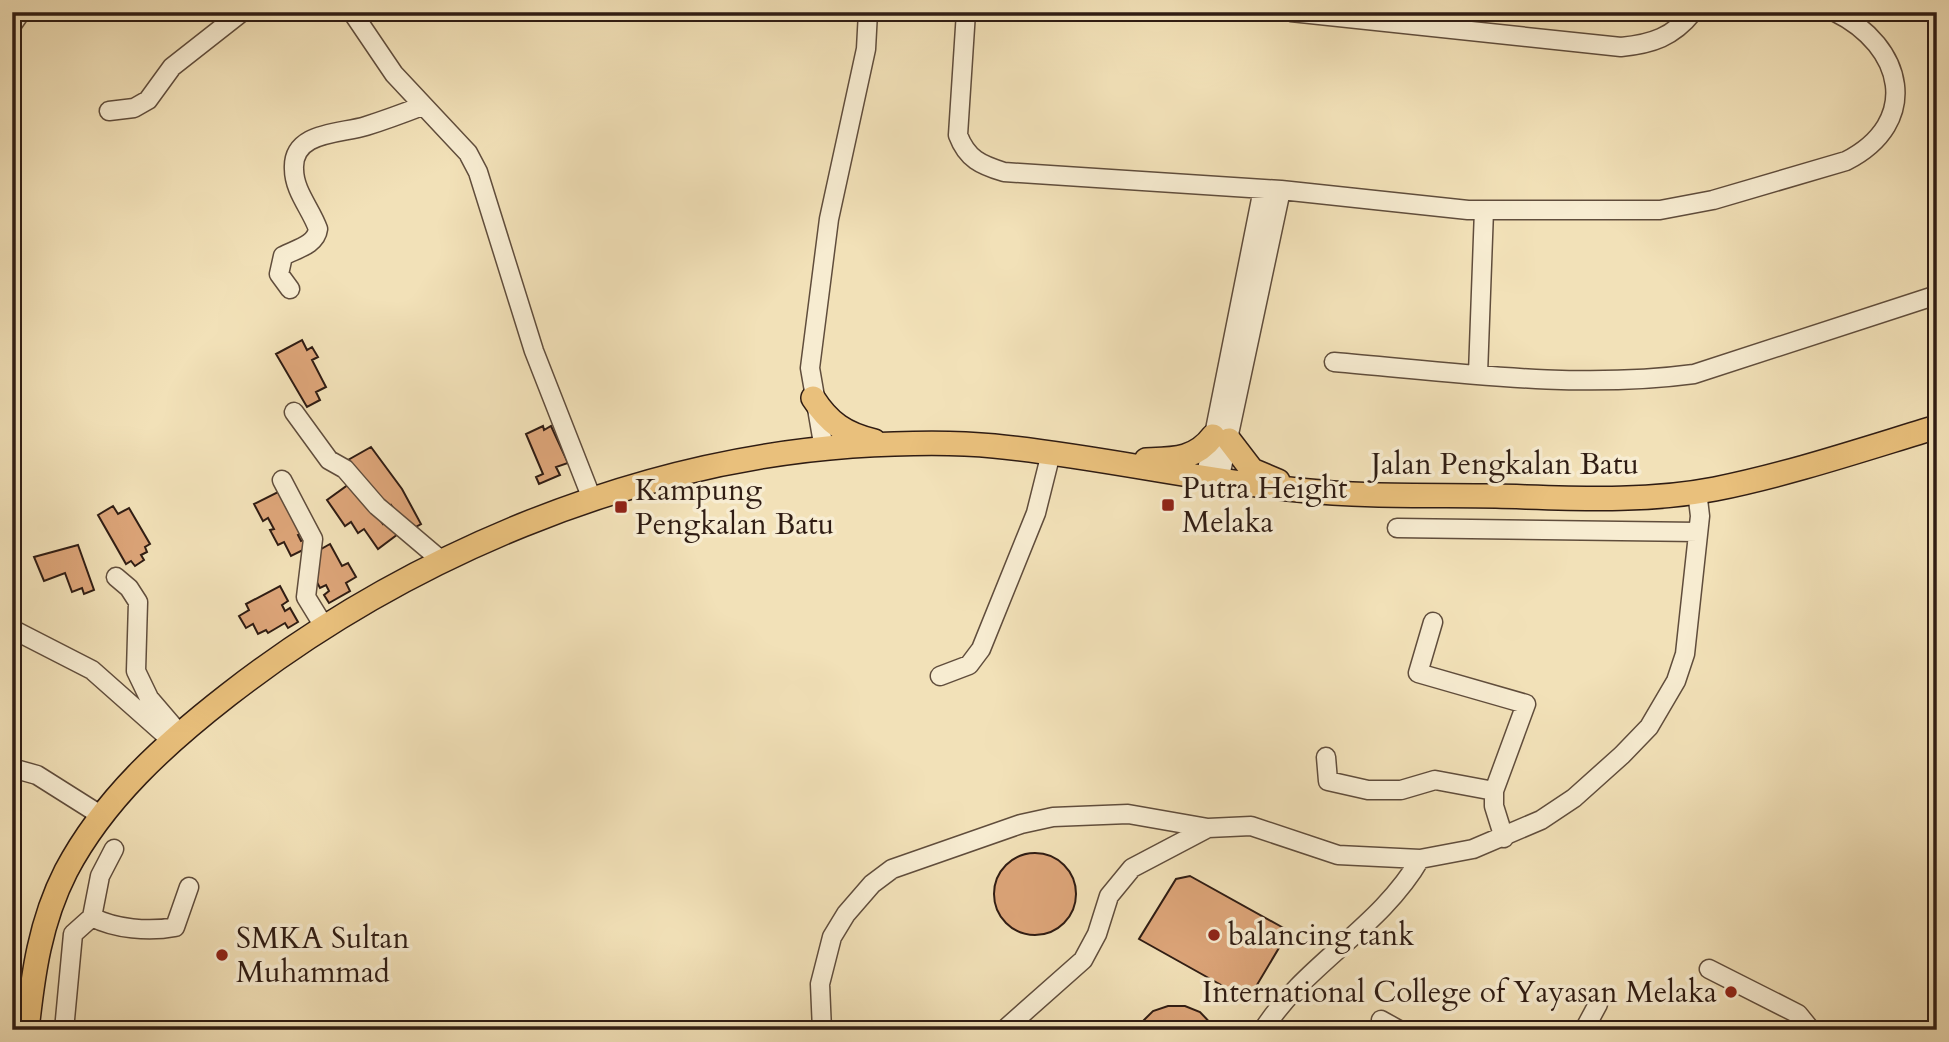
<svg xmlns="http://www.w3.org/2000/svg" width="1949" height="1042" font-family="Cardo,serif">
	<style>
		.green { fill: #b7c392; stroke: #737052; stroke-width: 2 }
		.building { fill: #dda579; stroke: #2f1c13; stroke-width: 2 }
		.lines { fill: none; stroke-linecap: round; stroke-linejoin: round }
		.minor-casing { stroke: #604d3c; stroke-width: 21 }
		.major-casing { stroke: #2f1c13; stroke-width: 26 }
		.minor { stroke: #f7ecd1; stroke-width: 18 }
		.major { stroke: #e9c07c; stroke-width: 23 }
		.poi-dot { fill: #8f2418; stroke: #f7ecd1; stroke-width: 2.5 }
		.labels { text-anchor: middle; dominant-baseline: central; stroke-width: 7; stroke-linejoin: round; paint-order: stroke }
		.street-label { font-size: 30px; fill: #2f1c13; stroke: #f7ecd1 }
		.poi-label { font-size: 30px; fill: #2f1c13; stroke: #f7ecd1; text-anchor: start }
	</style>
	<rect width="100%" height="100%" fill="#f2e1b8"/>
	<filter id="stains"><feTurbulence type="fractalNoise" baseFrequency=".00286" numOctaves="4"/><feColorMatrix values="0 0 0 0 .2 0 0 0 0 .09 0 0 0 0 .02 0 0 0 .5 -.17"/></filter>
	<radialGradient id="worn" r=".72"><stop offset=".6" stop-color="#630" stop-opacity="0"/><stop offset="1" stop-color="#630" stop-opacity=".3"/></radialGradient>
	<path class="green" d="M 712,12 L 851,12 L 850,20 L 712,19 Z"/>
	<path class="building" d="M 302,340 L 307,350 L 312,347 L 318,357 L 312,360 L 326,387 L 316,392 L 320,400 L 307,407 L 276,354 Z
		M 543,426 L 544,430 L 551,426 L 568,463 L 556,467 L 560,475 L 539,484 L 536,477 L 543,474 L 526,434 Z
		M 371,447 L 402,489 L 421,524 L 412,529 L 405,526 L 391,505 L 385,509 L 348,460 Z
		M 352,482 L 383,524 L 388,520 L 398,534 L 378,549 L 364,529 L 358,533 L 351,522 L 345,526 L 327,500 Z
		M 280,491 L 305,532 L 298,535 L 301,541 L 305,539 L 309,547 L 291,556 L 284,542 L 278,545 L 270,530 L 274,529 L 268,518 L 263,521 L 254,504 Z
		M 113,506 L 118,514 L 129,508 L 150,544 L 145,547 L 147,552 L 141,555 L 144,560 L 135,566 L 131,561 L 126,564 L 98,515 Z
		M 330,544 L 342,566 L 348,563 L 356,577 L 346,583 L 350,591 L 329,603 L 324,595 L 329,591 L 326,585 L 320,588 L 311,571 L 316,552 Z
		M 78,545 L 94,590 L 84,594 L 82,588 L 72,592 L 65,573 L 44,581 L 34,557 Z
		M 280,586 L 288,601 L 282,605 L 285,611 L 290,608 L 298,622 L 288,628 L 285,623 L 268,633 L 266,630 L 258,634 L 253,624 L 246,628 L 239,616 L 249,610 L 246,604 Z
		M994 894a41 41 0 1 1 82 0a41 41 0 1 1-82 0Z
		M 1190,876 L 1289,931 L 1248,1000 L 1139,939 L 1176,879 Z
		M 1168,1006 L 1185,1006 L 1200,1012 L 1217,1030 L 1134,1030 L 1153,1011 Z"/>
	<g class="lines">
		<defs>
			<path id="minor" d="M 352,12 L 394,74 L 468,153 L 478,172 L 534,351 L 592,499
				M 966,12 L 958,135 C 967,159 981,165 1004,172 L 1281,190 L 1468,210 L 1660,210 L 1713,200 L 1846,161 C 1922,122 1904,46 1835,12
				M 1291,12 L 1621,47 C 1652,44 1673,37 1693,12
				M 12,25 L 21,12
				M 109,111 L 134,108 L 148,100 L 172,67 L 242,12
				M 290,289 L 279,274 L 283,256 C 296,249 316,245 318,229 C 311,209 294,191 294,169 C 292,131 341,134 366,126 C 385,120 404,113 422,106
				M 1334,362 C 1452,372 1575,390 1694,374 L 1937,295
				M 1478,374 L 1484,210
				M 294,412 L 329,460 L 345,469 L 377,506 L 442,561
				M 824,449 L 810,368 L 829,219 L 866,49 L 868,12
				M 282,480 L 313,539 L 306,597 L 325,628
				M 1205,480 L 1263,189
				M 1219,481 L 1281,190
				M 1397,528 L 1698,532
				M 116,577 L 129,588 L 138,602 L 136,671 L 149,698 L 179,733
				M 1433,622 L 1418,673 L 1526,704 L 1494,791 L 1494,806 L 1504,838
				M 12,629 L 92,670 L 171,740
				M 940,676 L 969,665 L 981,649 L 1036,513 L 1051,453
				M 1326,757 L 1328,781 L 1368,790 L 1401,790 L 1435,780 L 1494,791
				M 12,768 L 37,775 L 102,816
				M 92,917 C 115,929 149,932 175,927 L 189,887
				M 1709,969 L 1798,1014 L 1811,1030
				M 1381,1020 L 1399,1030
				M 64,1030 L 73,934 L 92,917 L 100,876 L 114,849
				M 822,1030 L 820,984 L 832,937 L 846,914 L 872,884 L 892,869 L 1021,824 L 1053,817 L 1128,814 L 1208,828 L 1251,826 L 1338,855 L 1420,859 L 1473,849 L 1541,820 L 1574,798 L 1622,755 L 1649,727 L 1676,681 L 1685,654 L 1700,516 L 1697,491
				M 1004,1030 L 1083,960 L 1097,934 L 1109,896 L 1132,868 L 1208,828
				M 1263,1030 C 1304,965 1381,927 1420,859
				M 1584,1030 L 1598,1004"/>
			<path id="major" d="M 813,398 C 829,423 845,434 874,441
				M 1229,440 L 1252,470 L 1278,481
				M 1146,460 C 1173,459 1195,460 1213,436
				M 27,1030 C 33,974 40,922 66,871 C 104,799 165,744 228,695 C 404,558 629,462 852,446 C 899,443 947,441 994,446 C 1096,456 1196,480 1298,490 C 1364,497 1430,495 1496,496 C 1569,498 1643,503 1715,489 C 1790,474 1864,449 1937,427"/>
		</defs>
		<use href="#minor" class="minor-casing"/>
		<use href="#major" class="major-casing"/>
		<use href="#minor" class="minor"/>
		<use href="#major" class="major"/>
	</g>
	<g class="poi-dot">
		<rect x="1161" y="498" width="14" height="14" rx="3.5"/>
		<rect x="614" y="500" width="14" height="14" rx="3.5"/>
		<circle cx="1214" cy="935" r="7"/>
		<circle cx="222" cy="955" r="7"/>
		<circle cx="1731" cy="992" r="7"/>
	</g>
	<g class="labels">
		<g class="street-label">
			<text x="1505" y="464">Jalan Pengkalan Batu</text>
		</g>
		<g class="poi-label">
			<text x="1182" y="488">Putra Height<tspan x="1182" dy="34">Melaka</tspan></text>
			<text x="635" y="490">Kampung<tspan x="635" dy="34">Pengkalan Batu</tspan></text>
			<text x="1228" y="935">balancing tank</text>
			<text x="236" y="938">SMKA Sultan<tspan x="236" dy="34">Muhammad</tspan></text>
			<text x="1717" y="992" text-anchor="end">International College of Yayasan Melaka</text>
		</g>
	</g>
	<rect width="1949" height="1042" fill="none" stroke="#f2e1b8" stroke-width="42"/>
	<rect x="14" y="14" width="1921" height="1014" fill="none" stroke="#2f1c13" stroke-width="3.5"/>
	<rect x="21" y="21" width="1907" height="1000" fill="none" stroke="#2f1c13" stroke-width="2"/>
	<rect width="100%" height="100%" filter="url(#stains)"/>
	<rect width="100%" height="100%" fill="url(#worn)"/>
</svg>
